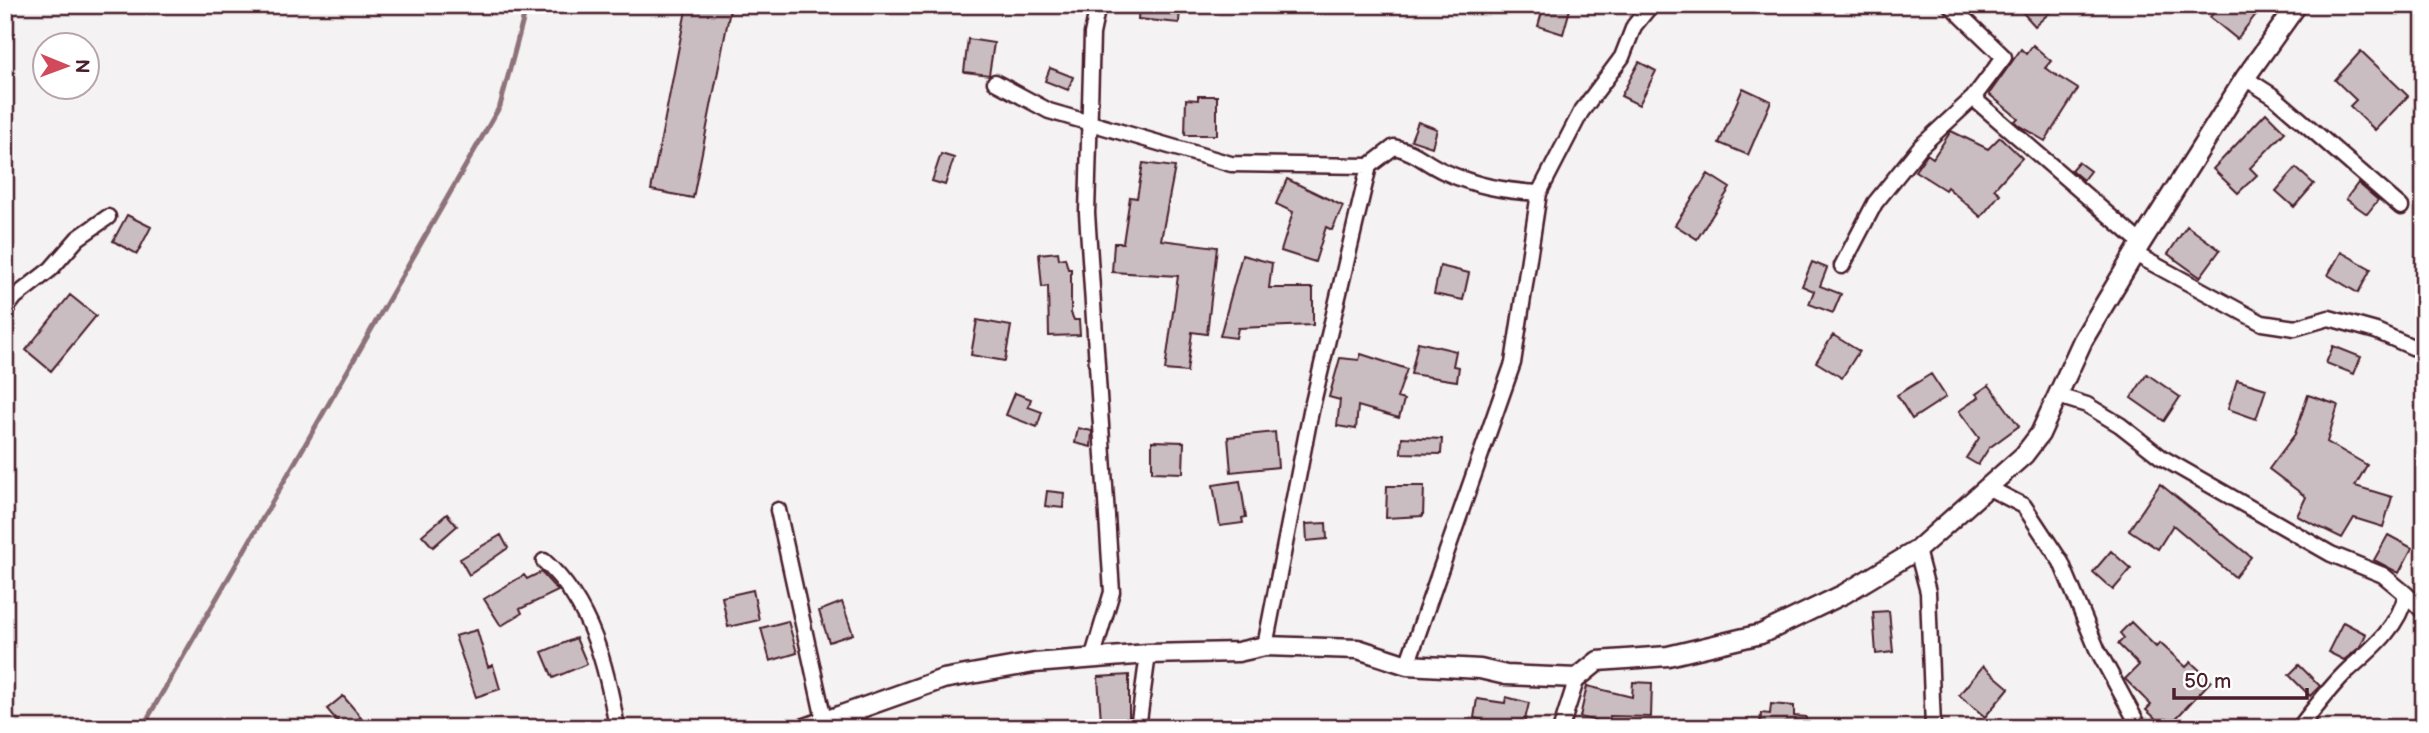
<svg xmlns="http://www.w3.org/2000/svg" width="2429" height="733" font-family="'Balsamiq Sans',sans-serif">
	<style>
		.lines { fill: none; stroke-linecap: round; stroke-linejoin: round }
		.stream { stroke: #8d727a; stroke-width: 5 }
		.building { fill: #cabdc1; stroke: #4a1f2b; stroke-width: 2 }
		.minor-casing { stroke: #4a1f2b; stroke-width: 19 }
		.tertiary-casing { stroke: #4a1f2b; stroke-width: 23 }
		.minor { stroke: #fff; stroke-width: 14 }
		.tertiary { stroke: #fff; stroke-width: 18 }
	</style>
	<rect width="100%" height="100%" fill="#f4f2f2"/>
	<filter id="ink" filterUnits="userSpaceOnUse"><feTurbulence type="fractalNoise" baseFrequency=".0143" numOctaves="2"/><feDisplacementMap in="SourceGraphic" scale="14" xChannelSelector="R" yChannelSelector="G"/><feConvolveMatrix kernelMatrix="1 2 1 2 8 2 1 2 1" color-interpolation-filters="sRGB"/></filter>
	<g filter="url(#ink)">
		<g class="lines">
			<path class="stream" d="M 142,728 L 500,106 L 527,5"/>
		</g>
		<path class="building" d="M 687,5 L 731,5 L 693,198 L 651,190 Z
			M 1139,5 L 1180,5 L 1179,23 L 1138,19 Z
			M 1544,5 L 1570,9 L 1563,34 L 1538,26 Z
			M 2016,5 L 2058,5 L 2035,26 Z
			M 2220,5 L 2263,5 L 2237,39 L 2210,17 Z
			M 968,39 L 994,43 L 989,75 L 964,72 Z
			M 2033,45 L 2051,61 L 2045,68 L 2078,89 L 2045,141 L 2018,125 L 2015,121 L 2018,118 L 1989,94 L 2021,49 L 2026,54 Z
			M 2361,51 L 2408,96 L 2375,130 L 2350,106 L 2356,100 L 2335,80 Z
			M 1639,62 L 1656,71 L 1639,105 L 1621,96 Z
			M 1050,68 L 1073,77 L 1068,90 L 1045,81 Z
			M 1743,88 L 1771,101 L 1748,155 L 1719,143 Z
			M 1198,96 L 1217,96 L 1217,135 L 1185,135 L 1186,99 L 1198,100 Z
			M 2266,113 L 2285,132 L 2250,168 L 2257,175 L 2238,193 L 2213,169 Z
			M 1418,122 L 1437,129 L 1432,147 L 1411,140 Z
			M 1951,131 L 1988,149 L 2000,137 L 2022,158 L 1994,189 L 2000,194 L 1981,217 L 1947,187 L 1945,190 L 1915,171 L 1927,154 L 1933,158 Z
			M 941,154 L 954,158 L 945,185 L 932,181 Z
			M 2078,162 L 2090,171 L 2083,180 L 2071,170 Z
			M 1143,163 L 1175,167 L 1161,240 L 1217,247 L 1207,334 L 1192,332 L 1187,372 L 1165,370 L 1178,276 L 1112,272 L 1114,243 L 1123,243 L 1130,197 L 1137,198 Z
			M 2296,168 L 2314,184 L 2294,207 L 2276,191 Z
			M 1708,174 L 1730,188 L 1697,239 L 1675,225 Z
			M 1287,179 L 1343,206 L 1332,230 L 1326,227 L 1315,262 L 1281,251 L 1293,212 L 1276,204 Z
			M 2358,183 L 2378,200 L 2367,214 L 2346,199 Z
			M 127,215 L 151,227 L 137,254 L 113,241 Z
			M 2187,226 L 2220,250 L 2200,277 L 2168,254 Z
			M 1058,252 L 1059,259 L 1065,258 L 1068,269 L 1071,269 L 1071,313 L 1074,320 L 1079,320 L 1080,335 L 1049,336 L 1048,286 L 1042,287 L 1039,254 Z
			M 2341,252 L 2371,269 L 2358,293 L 2328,275 Z
			M 1242,255 L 1272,263 L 1269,288 L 1313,288 L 1313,325 L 1238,328 L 1236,338 L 1220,336 Z
			M 1812,262 L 1827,268 L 1820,286 L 1841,294 L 1833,313 L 1809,304 L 1814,291 L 1802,286 Z
			M 1440,266 L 1469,273 L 1463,300 L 1434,294 Z
			M 70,295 L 96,316 L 51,371 L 26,350 Z
			M 977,320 L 1011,326 L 1005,361 L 971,355 Z
			M 1833,335 L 1859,351 L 1842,378 L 1816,362 Z
			M 1418,342 L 1456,351 L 1453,366 L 1459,367 L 1457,381 L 1411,374 Z
			M 2333,346 L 2361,357 L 2354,374 L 2326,363 Z
			M 1361,354 L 1407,369 L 1397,398 L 1404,400 L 1399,418 L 1358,406 L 1356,429 L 1337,426 L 1340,400 L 1329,397 L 1340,358 L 1359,360 Z
			M 1931,374 L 1946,397 L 1912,419 L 1897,395 Z
			M 2147,374 L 2180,397 L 2164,421 L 2131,398 Z
			M 2237,380 L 2266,389 L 2256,419 L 2228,409 Z
			M 1989,385 L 2019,426 L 1989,448 L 1978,465 L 1966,458 L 1979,438 L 1959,411 L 1979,397 L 1976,394 Z
			M 1015,393 L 1031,399 L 1028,407 L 1042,412 L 1037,427 L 1006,415 Z
			M 2308,395 L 2338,405 L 2327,442 L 2367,465 L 2355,486 L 2392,497 L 2383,527 L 2354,518 L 2342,538 L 2297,516 L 2306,497 L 2269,469 L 2295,434 Z
			M 1078,428 L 1092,431 L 1091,447 L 1075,443 Z
			M 1275,432 L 1278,467 L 1231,472 L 1228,437 Z
			M 1402,437 L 1442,439 L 1441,454 L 1401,453 Z
			M 1152,441 L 1184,442 L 1183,473 L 1152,472 Z
			M 1240,481 L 1246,517 L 1242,518 L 1243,523 L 1220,526 L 1213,485 Z
			M 2160,484 L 2251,557 L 2235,577 L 2173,525 L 2158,549 L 2129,530 Z
			M 1387,486 L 1424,486 L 1423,516 L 1386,518 Z
			M 1047,491 L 1064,493 L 1063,508 L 1045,506 Z
			M 447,514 L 457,526 L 433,547 L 422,535 Z
			M 1326,523 L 1327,539 L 1307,541 L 1306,524 Z
			M 501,535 L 508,548 L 469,575 L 460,559 Z
			M 2388,535 L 2412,548 L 2399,573 L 2374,560 Z
			M 2111,551 L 2131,569 L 2113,590 L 2093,572 Z
			M 541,572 L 558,591 L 520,609 L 522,613 L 501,626 L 484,599 L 524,575 L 527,579 Z
			M 753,590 L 759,620 L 728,627 L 722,597 Z
			M 842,602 L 853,634 L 829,642 L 819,611 Z
			M 1889,611 L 1893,652 L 1876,654 L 1873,612 Z
			M 788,621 L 797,653 L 770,661 L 761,628 Z
			M 2131,622 L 2156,647 L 2160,643 L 2186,667 L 2191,662 L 2211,681 L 2167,728 L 2146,710 L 2151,705 L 2125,679 L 2139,665 L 2118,644 L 2124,638 L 2120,633 Z
			M 2343,622 L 2366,634 L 2360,647 L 2344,660 L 2328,652 Z
			M 477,630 L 488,667 L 493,665 L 500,689 L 476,697 L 455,636 Z
			M 576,638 L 587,664 L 553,678 L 542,652 Z
			M 2299,665 L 2320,686 L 2310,696 L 2289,675 Z
			M 1983,666 L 2009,688 L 1985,717 L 1959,695 Z
			M 1129,675 L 1129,719 L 1101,721 L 1098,677 Z
			M 1633,682 L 1652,683 L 1651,717 L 1610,716 L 1609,724 L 1580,717 L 1587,686 L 1632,697 Z
			M 343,696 L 361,717 L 347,728 L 343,728 L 327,709 Z
			M 1506,697 L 1529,703 L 1523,728 L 1474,718 L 1477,699 L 1505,703 Z
			M 1771,704 L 1794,706 L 1794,716 L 1806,717 L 1806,728 L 1760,728 L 1761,713 L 1770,714 Z"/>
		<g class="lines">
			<defs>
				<path id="minor" d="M 2245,78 L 2273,96 L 2401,207
					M 995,82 L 1049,111 L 1231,164 L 1369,166 L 1394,147 C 1417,152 1423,162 1443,171 C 1475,186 1504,191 1539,193
					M 1973,98 L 2141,243
					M 2135,254 L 2262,323 L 2295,328 L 2329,318 L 2376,331 L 2424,352
					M 1842,266 L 1875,203 L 1921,146 L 1973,98 L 2004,57 L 1950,5
					M 5,310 L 15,297 L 51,269 L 78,238 L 108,217
					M 2058,396 L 2087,405 L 2120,425 L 2161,457 L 2331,554 L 2383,575 L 2406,594 C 2399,627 2372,649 2348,670 C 2333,684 2312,711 2299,728
					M 1987,487 L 2024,506 L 2061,562 L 2097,649 L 2140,728
					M 778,510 L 824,720
					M 1917,550 L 1928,592 L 1933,728
					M 544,561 C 591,603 607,667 617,728
					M 2406,594 L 2424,612
					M 1265,646 L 1311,411 L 1369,166
					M 1092,659 L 1112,592 L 1087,213 L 1092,34 L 1098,5
					M 1407,665 L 1513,363 L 1539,193 L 1581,112 L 1622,57 L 1634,26 L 1651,5
					M 857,728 L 858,708
					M 1138,728 L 1148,654
					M 1561,728 L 1577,678"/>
				<path id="tertiary" d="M 805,728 L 943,679 L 1034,663 L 1148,654 L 1238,652 L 1265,646 L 1358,649 L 1407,665 L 1480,669 L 1506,675 L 1577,678 L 1598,661 L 1668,656 L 1761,634 L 1844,594 L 1917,550 L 2024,455 L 2040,434 L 2083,340 L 2141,243 L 2245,78 L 2297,5"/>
			</defs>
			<use href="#minor" class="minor-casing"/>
			<use href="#tertiary" class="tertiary-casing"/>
			<use href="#minor" class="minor"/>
			<use href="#tertiary" class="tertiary"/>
		</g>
	</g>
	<rect width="2429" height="733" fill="none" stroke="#fff" stroke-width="28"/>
	<rect x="14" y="14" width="2401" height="705" fill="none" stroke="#4a1f2b" stroke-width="2.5" filter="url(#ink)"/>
	<g transform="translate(66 66) rotate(91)"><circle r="33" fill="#ffffff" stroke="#b7a5aa" stroke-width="2"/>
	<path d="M0-5L12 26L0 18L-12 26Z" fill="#d1495b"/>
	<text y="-10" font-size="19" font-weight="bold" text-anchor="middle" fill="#4a1f2b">N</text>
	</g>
	<path d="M2174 688v10h133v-10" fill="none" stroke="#4a1f2b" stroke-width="3.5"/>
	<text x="2184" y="688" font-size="21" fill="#4a1f2b" stroke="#ffffff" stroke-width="5" paint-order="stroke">50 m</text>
</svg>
